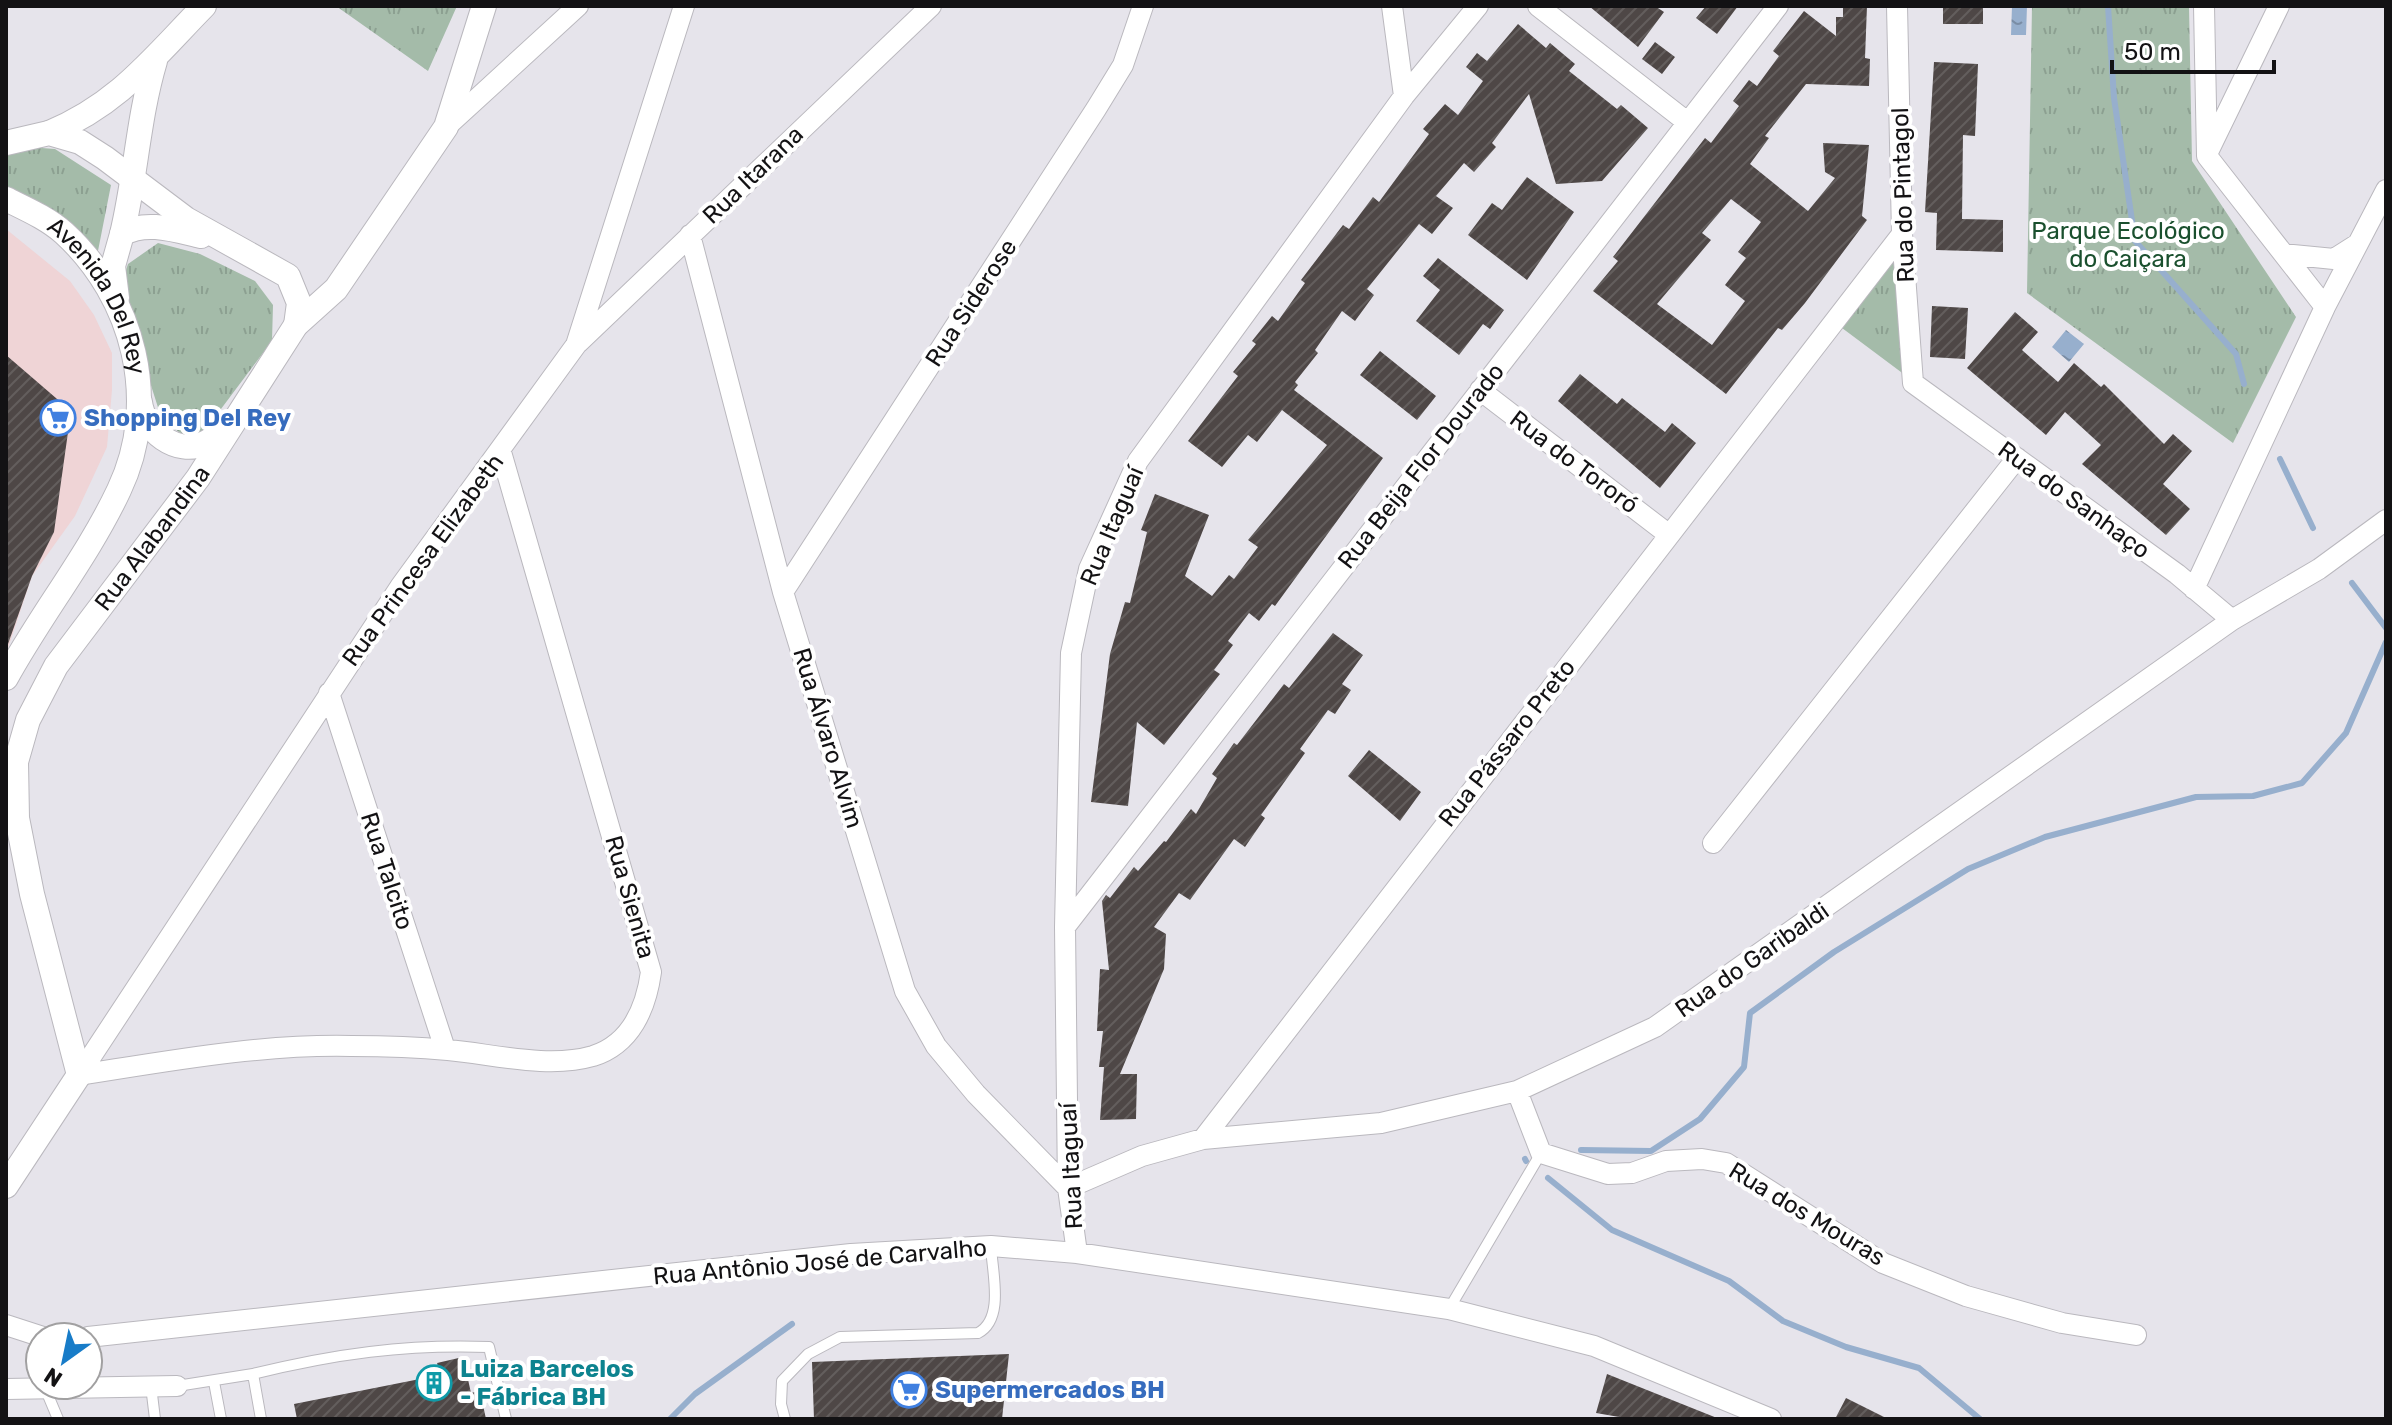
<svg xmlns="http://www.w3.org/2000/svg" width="2392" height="1425" font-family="Rubik,sans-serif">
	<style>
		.commercial { fill: #efd4d6 }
		.grass { fill: url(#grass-tufts) }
		.water { fill: url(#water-ripples) }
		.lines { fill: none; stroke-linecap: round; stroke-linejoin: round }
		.stream { stroke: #97afcd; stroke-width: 6 }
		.building { fill: url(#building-hatch); fill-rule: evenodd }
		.service-casing { stroke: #bab8be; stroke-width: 12 }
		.minor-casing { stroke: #bab8be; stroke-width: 22 }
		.tertiary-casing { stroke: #bab8be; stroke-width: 26 }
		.service { stroke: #fff; stroke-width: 10 }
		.minor { stroke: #fff; stroke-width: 20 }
		.tertiary { stroke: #fff; stroke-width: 24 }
		.labels { text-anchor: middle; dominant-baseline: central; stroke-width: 8; stroke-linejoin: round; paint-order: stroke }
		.street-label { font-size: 24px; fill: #131214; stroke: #fff }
		.park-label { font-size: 24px; fill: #1a502e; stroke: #fff }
		.shop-label { font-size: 24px; font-weight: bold; fill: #366cbe; stroke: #fff; text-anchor: start }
		.culture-label { font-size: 24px; font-weight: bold; fill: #0d838f; stroke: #fff; text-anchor: start }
	</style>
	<defs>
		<pattern id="grass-tufts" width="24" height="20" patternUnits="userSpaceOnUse" patternTransform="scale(2)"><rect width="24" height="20" fill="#a4bba9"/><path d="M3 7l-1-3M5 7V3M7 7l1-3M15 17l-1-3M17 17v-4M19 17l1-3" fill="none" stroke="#8ca091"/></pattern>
		<pattern id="water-ripples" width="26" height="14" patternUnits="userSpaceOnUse" patternTransform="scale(2)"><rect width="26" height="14" fill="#97afcd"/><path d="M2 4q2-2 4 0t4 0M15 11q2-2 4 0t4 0" fill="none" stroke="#7a8da5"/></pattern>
		<pattern id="building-hatch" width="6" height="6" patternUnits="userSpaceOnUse" patternTransform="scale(2)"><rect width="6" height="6" fill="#4e4746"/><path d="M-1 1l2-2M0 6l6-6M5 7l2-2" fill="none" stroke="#635e5d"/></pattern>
	</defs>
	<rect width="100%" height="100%" fill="#e6e4eb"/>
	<path class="commercial" d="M 6,229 L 70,281 L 94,315 L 112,353 L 112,390 L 107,447 L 75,516 L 32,576 L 6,654 Z"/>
	<path class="grass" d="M 336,6 L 457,6 L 428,71 Z
		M 2032,6 L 2189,6 L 2192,161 L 2296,317 L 2233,443 L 2027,293 Z
		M 29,147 L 55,149 L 111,185 L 96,261 L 6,193 L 6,152 Z
		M 1903,238 L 1913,381 L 1834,322 Z
		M 158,243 L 200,254 L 255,281 L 273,305 L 272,341 L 203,433 L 182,434 L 162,420 L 120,288 L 128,264 Z"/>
	<path class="water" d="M 2012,6 L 2027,6 L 2026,35 L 2011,35 Z
		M 2066,330 L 2084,344 L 2069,362 L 2052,347 Z"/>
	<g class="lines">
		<path class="stream" d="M 2108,6 L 2114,98 L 2135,241 L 2236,354 L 2244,384
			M 2280,459 L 2313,528
			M 2352,583 L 2386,628
			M 1581,1150 L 1651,1151 L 1700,1119 L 1744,1067 L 1750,1013 L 1834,952 L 1968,869 L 2045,837 L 2196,797 L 2253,796 L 2302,783 L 2346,733 L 2386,642
			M 1525,1159 L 1526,1161
			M 1548,1178 L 1612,1230 L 1729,1281 L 1783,1321 L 1846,1347 L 1919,1368 L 1980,1419
			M 670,1419 L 695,1394 L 792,1324"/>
	</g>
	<path class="building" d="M 1589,6 L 1655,6 L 1664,12 L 1638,47 Z
		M 1706,6 L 1738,6 L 1717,34 L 1696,18 Z
		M 1843,6 L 1867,6 L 1865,58 L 1870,59 L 1869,86 L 1806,84 L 1765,136 L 1769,138 L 1750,164 L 1808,211 L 1835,178 L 1825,172 L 1823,143 L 1869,145 L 1862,216 L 1867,220 L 1805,303 L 1782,330 L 1778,328 L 1726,394 L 1593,291 L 1618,261 L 1613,257 L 1705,138 L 1711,143 L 1739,106 L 1733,101 L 1749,80 L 1757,86 L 1779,56 L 1773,51 L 1804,11 L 1836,36 L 1836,17 L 1843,17 ZM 1731,199 L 1761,222 L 1738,252 L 1746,258 L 1725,285 L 1745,301 L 1712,345 L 1657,304 L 1711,240 L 1702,233 Z
		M 1943,6 L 1983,6 L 1983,24 L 1943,24 Z
		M 1518,24 L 1546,48 L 1550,43 L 1575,64 L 1569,71 L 1617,109 L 1621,105 L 1648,128 L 1602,181 L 1556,184 L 1529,94 L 1492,143 L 1496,147 L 1474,172 L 1464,163 L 1436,196 L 1453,208 L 1432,234 L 1419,224 L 1367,289 L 1374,295 L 1355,321 L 1342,311 L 1315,350 L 1318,353 L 1295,382 L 1298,385 L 1294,390 L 1383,458 L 1275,606 L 1272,604 L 1259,621 L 1249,613 L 1228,641 L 1233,645 L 1214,670 L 1220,674 L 1164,745 L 1137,722 L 1128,806 L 1091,802 L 1110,654 L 1125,602 L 1130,603 L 1147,532 L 1141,530 L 1155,494 L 1209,515 L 1185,576 L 1212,596 L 1229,575 L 1234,579 L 1258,547 L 1248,540 L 1327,445 L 1282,410 L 1257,442 L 1248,435 L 1222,467 L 1188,441 L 1238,376 L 1233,372 L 1256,344 L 1252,341 L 1272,316 L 1278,321 L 1305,283 L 1301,280 L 1343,225 L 1349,229 L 1373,197 L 1379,202 L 1429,134 L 1423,129 L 1445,104 L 1458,115 L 1483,81 L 1466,67 L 1477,53 L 1487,61 Z
		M 1655,42 L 1675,57 L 1662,74 L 1642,59 Z
		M 1934,62 L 1978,64 L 1975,136 L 1963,135 L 1962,219 L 2003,220 L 2003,252 L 1936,250 L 1937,213 L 1925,212 Z
		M 1527,177 L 1574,212 L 1527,280 L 1468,235 L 1492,203 L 1502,210 Z
		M 1438,258 L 1504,310 L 1490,329 L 1483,324 L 1459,355 L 1416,321 L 1440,290 L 1423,276 Z
		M 1932,306 L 1968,308 L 1965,359 L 1930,357 Z
		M 2015,312 L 2038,332 L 2022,350 L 2058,382 L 2074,363 L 2101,387 L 2104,384 L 2164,444 L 2173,434 L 2192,451 L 2163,484 L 2190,509 L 2166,535 L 2082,464 L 2101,445 L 2065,412 L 2046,435 L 1967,368 Z
		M 1380,351 L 1436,396 L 1417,420 L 1360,375 Z
		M 6,355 L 71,411 L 54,532 L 32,576 L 8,644 Z
		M 1580,374 L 1617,404 L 1622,398 L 1665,432 L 1672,423 L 1696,443 L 1660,488 L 1558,401 Z
		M 1333,633 L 1363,655 L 1342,684 L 1351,690 L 1335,714 L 1328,710 L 1300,749 L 1305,753 L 1261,815 L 1265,818 L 1245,847 L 1234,839 L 1190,900 L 1179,893 L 1154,927 L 1166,934 L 1164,969 L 1120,1074 L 1137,1074 L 1136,1119 L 1100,1120 L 1104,1067 L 1099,1067 L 1103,1031 L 1097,1031 L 1100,969 L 1109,970 L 1102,901 L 1106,895 L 1110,898 L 1134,867 L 1138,871 L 1164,841 L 1166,842 L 1191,809 L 1196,814 L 1217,778 L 1212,774 L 1234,743 L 1237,745 L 1284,684 L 1289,688 Z
		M 1369,750 L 1421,792 L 1400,821 L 1348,776 Z
		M 1009,1354 L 1002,1419 L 814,1419 L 812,1362 Z
		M 463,1357 L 471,1393 L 480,1391 L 486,1419 L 297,1419 L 294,1404 L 440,1375 L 437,1363 Z
		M 1607,1374 L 1717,1418 L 1717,1419 L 1631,1419 L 1596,1413 Z
		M 1846,1398 L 1888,1419 L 1835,1419 Z"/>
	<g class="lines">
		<defs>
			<path id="service" d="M 1449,1309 L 1541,1153
				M 253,1374 C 334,1354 405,1344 489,1347 L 506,1419
				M 214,1382 L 221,1419
				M 151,1386 L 155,1419
				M 177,1386 L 253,1374 L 261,1419
				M 45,1388 L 58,1419
				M 785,1419 L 781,1404 L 782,1381 L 808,1354 L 840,1337 L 978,1333 C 1005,1319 992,1272 991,1246"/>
			<path id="minor" d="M 1392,6 L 1404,96
				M 1538,6 L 1687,122
				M 1897,6 L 1902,234 L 1913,383 L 2177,574 L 2232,620
				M 2204,6 L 2207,156 L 2325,307
				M 446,127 L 578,6
				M 2209,150 L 2279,6
				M 690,235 L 783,592 L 905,991 L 936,1046 L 976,1094 L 1068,1188 L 1142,1156 L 1203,1139 L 1381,1123 L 1517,1091 L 1655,1027 L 2232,620 L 2319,569 L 2386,520
				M 2284,254 L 2334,259 L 2356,245
				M 578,343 L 931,6
				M 1480,390 L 1668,534
				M 2194,589 L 2325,307 L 2386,190
				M 783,592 L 1096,109 L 1123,65 L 1143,6
				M 329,693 L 445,1049
				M 1713,843 L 2017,458
				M 1065,927 L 1778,6
				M 79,1075 L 400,587 L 576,345 L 684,6
				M 79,1075 C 169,1061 260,1044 351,1046 C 383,1046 416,1047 448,1050 C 493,1054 548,1069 593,1056 C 631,1044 646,1008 651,972 L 501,452
				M 1517,1091 L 1541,1153 L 1608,1174 L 1632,1173 L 1666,1161 L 1702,1159 L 1726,1163 L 1883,1263 L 1966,1296 L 2062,1323 L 2136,1335
				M 1203,1139 L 1902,234
				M 1077,1253 L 1068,1188 L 1065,927 L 1071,653 L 1089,569 L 1138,461 L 1404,96 L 1478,6
				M 6,1325 L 43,1337
				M 88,1337 L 851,1254 L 991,1246 L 1077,1253 L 1449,1309 L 1594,1346 L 1771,1419
				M 6,1389 L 177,1386"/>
			<g id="tertiary">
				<path d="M 49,133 C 119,104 153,58 204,6"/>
				<path d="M 6,143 L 49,133 L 80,142 L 105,158 L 186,219 L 288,276 L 299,303 L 296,325"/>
				<path id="s1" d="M 6,199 C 26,209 47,218 64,233 C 134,297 161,402 119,490 C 88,556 41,614 6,678"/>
				<path d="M 122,234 C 136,176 138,118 155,61"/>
				<path d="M 117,298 L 113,266 L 122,234 C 146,220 175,230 201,236"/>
				<path d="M 140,402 C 143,430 177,457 205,443 C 213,440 219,432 225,427"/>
				<path id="s2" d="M 6,1186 L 79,1075 L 32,894 L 17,818 L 16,762 L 28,720 L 56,666 L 198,478 L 296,325 L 336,289 L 446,127 L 484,6"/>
			</g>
		</defs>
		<use href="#service" class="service-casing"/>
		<use href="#minor" class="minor-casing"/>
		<use href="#tertiary" class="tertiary-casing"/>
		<use href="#service" class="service"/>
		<use href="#minor" class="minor"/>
		<use href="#tertiary" class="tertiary"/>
	</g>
	<defs>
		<symbol id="supermarket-ring" viewBox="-11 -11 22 22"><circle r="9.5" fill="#fff" stroke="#3f7fe0" stroke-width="1.5"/><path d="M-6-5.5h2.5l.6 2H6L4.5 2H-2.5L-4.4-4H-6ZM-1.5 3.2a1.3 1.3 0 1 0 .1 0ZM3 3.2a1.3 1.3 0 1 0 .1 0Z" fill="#3f7fe0"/></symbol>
		<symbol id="building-ring" viewBox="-11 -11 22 22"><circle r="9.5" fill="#fff" stroke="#0f9aa8" stroke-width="1.5"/><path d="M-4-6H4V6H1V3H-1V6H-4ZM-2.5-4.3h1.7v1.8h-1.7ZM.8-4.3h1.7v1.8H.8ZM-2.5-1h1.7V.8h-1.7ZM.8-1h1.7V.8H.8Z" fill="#0f9aa8"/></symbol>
	</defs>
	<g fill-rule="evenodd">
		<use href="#supermarket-ring" x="38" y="398" width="40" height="40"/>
		<use href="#building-ring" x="414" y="1363" width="40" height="40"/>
		<use href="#supermarket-ring" x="889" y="1370" width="40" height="40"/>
	</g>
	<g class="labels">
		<g class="street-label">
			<text transform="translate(753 175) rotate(-44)">Rua Itarana</text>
			<text transform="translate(1903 195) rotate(-92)">Rua do Pintagol</text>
			<text stroke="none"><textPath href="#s1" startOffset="140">Avenida Del Rey</textPath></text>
			<text transform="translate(971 303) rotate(-57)">Rua Siderose</text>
			<text transform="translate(1574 462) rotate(37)">Rua do Tororó</text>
			<text transform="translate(1421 466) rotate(-52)">Rua Beija Flor Dourado</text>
			<text transform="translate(2074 500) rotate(36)">Rua do Sanhaço</text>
			<text transform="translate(1112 526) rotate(-67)">Rua Itaguaí</text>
			<text stroke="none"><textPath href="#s2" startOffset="718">Rua Alabandina</textPath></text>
			<text transform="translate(423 560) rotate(-54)">Rua Princesa Elizabeth</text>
			<text transform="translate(828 738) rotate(73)">Rua Álvaro Alvim</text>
			<text transform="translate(1507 743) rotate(-52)">Rua Pássaro Preto</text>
			<text transform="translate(387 871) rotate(72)">Rua Talcito</text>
			<text transform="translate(630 897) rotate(74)">Rua Sienita</text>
			<text transform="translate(1752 960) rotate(-35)">Rua do Garibaldi</text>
			<text transform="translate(1071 1166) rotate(-93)">Rua Itaguaí</text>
			<text transform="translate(1807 1214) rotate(31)">Rua dos Mouras</text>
			<text transform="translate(820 1262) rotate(-5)">Rua Antônio José de Carvalho</text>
		</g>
		<g class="park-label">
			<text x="2128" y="231">Parque Ecológico<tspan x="2128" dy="28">do Caiçara</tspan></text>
		</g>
		<g class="shop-label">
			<text x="84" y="418">Shopping Del Rey</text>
			<text x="935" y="1390">Supermercados BH</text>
		</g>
		<g class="culture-label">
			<text x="460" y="1369">Luiza Barcelos<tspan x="460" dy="28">- Fábrica BH</tspan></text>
		</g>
	</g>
	<rect width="2392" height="1425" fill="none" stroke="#131214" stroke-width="16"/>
	<g transform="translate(64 1361) rotate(213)"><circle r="38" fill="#ffffff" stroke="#a1a0a1" stroke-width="2"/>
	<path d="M0-6L14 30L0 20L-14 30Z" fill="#187cc8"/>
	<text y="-12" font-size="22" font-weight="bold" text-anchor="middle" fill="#131214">N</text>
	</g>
	<path d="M2112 60v12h162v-12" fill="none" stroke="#131214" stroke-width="4"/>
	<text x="2124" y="60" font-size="24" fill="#131214" stroke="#ffffff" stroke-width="6" paint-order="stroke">50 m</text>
</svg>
